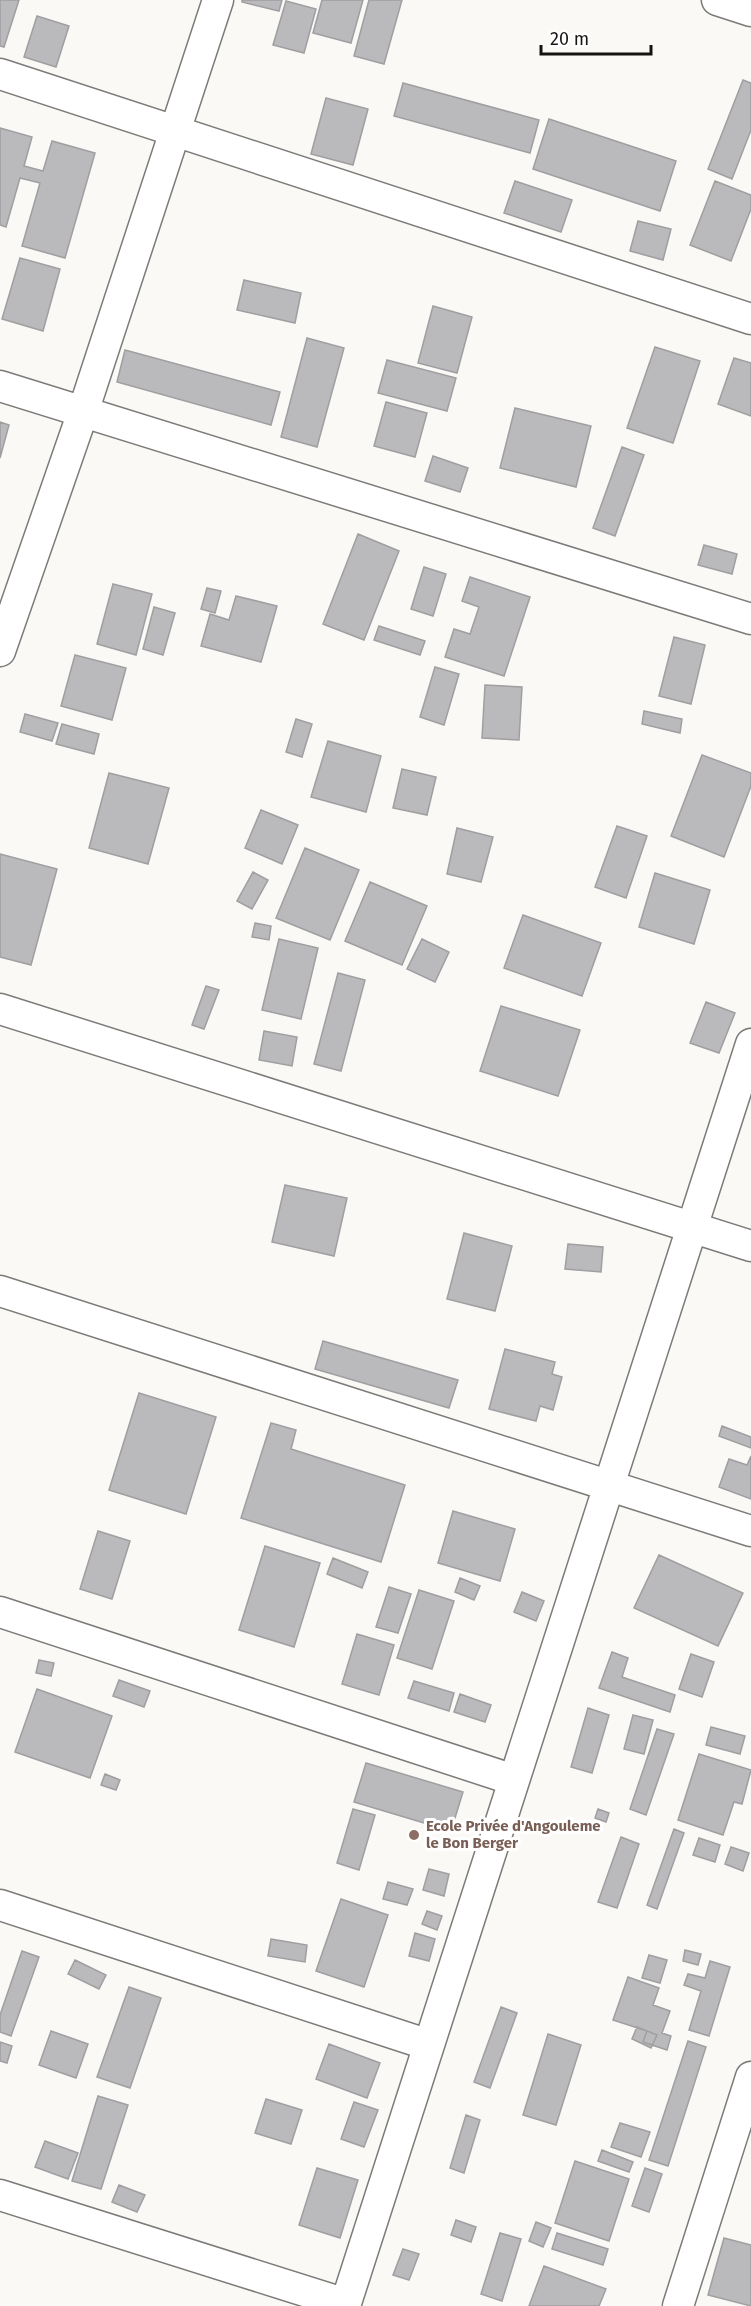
<svg xmlns="http://www.w3.org/2000/svg" width="751" height="2306" font-family="'Fira Sans',sans-serif">
	<style>
		.building { fill: #bababd; stroke: #9f9fa2; stroke-width: 1.5 }
		.lines { fill: none; stroke-linecap: round; stroke-linejoin: round }
		.street-casing { stroke: #7d7b79; stroke-width: 33 }
		.street { stroke: #fff; stroke-width: 30 }
		.education-dot { fill: #8d6e63; stroke: #fff; stroke-width: 2 }
		.labels { text-anchor: middle; dominant-baseline: central; stroke-width: 6; stroke-linejoin: round; paint-order: stroke }
		.education-label { font-size: 15px; font-weight: bold; fill: #785e54; stroke: #fff; text-anchor: start }
	</style>
	<rect width="100%" height="100%" fill="#fbf9f6"/>
	<path class="building" d="M 0,0 L 19,0 L 4,47 L 0,46 Z
		M 242,0 L 282,0 L 279,11 L 242,2 Z
		M 322,0 L 363,0 L 351,43 L 313,33 Z
		M 369,0 L 402,0 L 384,64 L 354,56 Z
		M 286,1 L 316,9 L 304,53 L 273,45 Z
		M 37,16 L 69,26 L 56,67 L 24,57 Z
		M 743,80 L 751,83 L 751,130 L 732,179 L 708,169 Z
		M 403,83 L 539,120 L 530,153 L 394,116 Z
		M 326,98 L 368,109 L 353,165 L 311,154 Z
		M 549,119 L 676,161 L 660,211 L 533,169 Z
		M 0,128 L 32,137 L 24,166 L 43,171 L 52,141 L 95,153 L 65,258 L 22,246 L 40,183 L 20,178 L 6,227 L 0,225 Z
		M 515,181 L 572,200 L 561,232 L 504,213 Z
		M 715,181 L 751,195 L 751,209 L 731,261 L 690,245 Z
		M 638,221 L 671,229 L 663,260 L 630,251 Z
		M 20,258 L 60,269 L 43,331 L 2,319 Z
		M 244,280 L 301,293 L 295,323 L 237,310 Z
		M 433,306 L 472,317 L 457,373 L 418,363 Z
		M 307,338 L 344,348 L 317,447 L 281,437 Z
		M 655,347 L 700,361 L 673,443 L 627,428 Z
		M 125,350 L 280,392 L 271,425 L 117,382 Z
		M 734,358 L 751,363 L 751,416 L 718,404 Z
		M 387,360 L 456,378 L 447,411 L 378,393 Z
		M 386,402 L 427,413 L 415,457 L 374,446 Z
		M 515,408 L 591,426 L 576,487 L 500,468 Z
		M 0,422 L 9,425 L 0,458 Z
		M 622,447 L 644,455 L 615,536 L 593,528 Z
		M 433,456 L 468,468 L 460,492 L 425,481 Z
		M 358,534 L 399,551 L 364,640 L 323,624 Z
		M 704,545 L 737,554 L 732,574 L 698,565 Z
		M 424,567 L 446,574 L 433,616 L 411,609 Z
		M 470,577 L 530,597 L 504,676 L 445,657 L 454,629 L 470,634 L 479,607 L 462,601 Z
		M 113,584 L 152,594 L 136,655 L 97,644 Z
		M 207,588 L 221,591 L 215,613 L 201,609 Z
		M 236,596 L 277,606 L 261,662 L 201,646 L 210,614 L 229,620 Z
		M 154,607 L 175,613 L 163,655 L 143,649 Z
		M 379,626 L 425,641 L 420,655 L 374,640 Z
		M 674,637 L 705,645 L 691,704 L 659,696 Z
		M 75,655 L 126,668 L 112,720 L 61,706 Z
		M 435,667 L 459,674 L 444,725 L 420,717 Z
		M 485,685 L 522,687 L 519,740 L 482,738 Z
		M 644,711 L 682,719 L 680,733 L 642,724 Z
		M 25,714 L 58,723 L 52,741 L 20,732 Z
		M 296,719 L 312,724 L 302,757 L 286,752 Z
		M 62,724 L 99,734 L 94,754 L 56,744 Z
		M 328,741 L 381,756 L 366,812 L 311,797 Z
		M 702,755 L 751,773 L 751,786 L 724,857 L 671,836 Z
		M 402,769 L 436,777 L 427,815 L 393,808 Z
		M 109,773 L 169,788 L 148,864 L 89,848 Z
		M 261,810 L 298,825 L 282,864 L 245,848 Z
		M 617,826 L 647,836 L 626,898 L 595,887 Z
		M 457,828 L 493,837 L 481,882 L 447,874 Z
		M 305,848 L 359,870 L 330,940 L 276,918 Z
		M 0,854 L 57,869 L 31,965 L 0,957 Z
		M 253,872 L 268,880 L 252,909 L 237,901 Z
		M 655,873 L 710,890 L 694,944 L 639,927 Z
		M 370,882 L 427,906 L 402,965 L 345,941 Z
		M 523,915 L 601,943 L 582,996 L 504,968 Z
		M 255,923 L 271,926 L 269,940 L 252,937 Z
		M 279,939 L 318,948 L 301,1019 L 262,1010 Z
		M 422,939 L 449,952 L 435,982 L 407,969 Z
		M 338,973 L 365,980 L 341,1071 L 314,1064 Z
		M 206,986 L 219,990 L 204,1029 L 192,1025 Z
		M 706,1002 L 735,1013 L 719,1053 L 690,1043 Z
		M 501,1006 L 580,1030 L 558,1096 L 480,1071 Z
		M 264,1031 L 297,1037 L 292,1066 L 259,1060 Z
		M 285,1185 L 347,1198 L 334,1256 L 272,1242 Z
		M 464,1233 L 512,1246 L 495,1311 L 447,1299 Z
		M 568,1244 L 603,1247 L 601,1272 L 565,1269 Z
		M 323,1341 L 458,1380 L 449,1408 L 315,1369 Z
		M 505,1349 L 555,1362 L 552,1374 L 562,1377 L 553,1410 L 540,1406 L 536,1421 L 489,1409 Z
		M 139,1393 L 216,1417 L 186,1514 L 109,1490 Z
		M 271,1423 L 296,1430 L 291,1449 L 405,1485 L 381,1562 L 241,1518 Z
		M 722,1426 L 751,1437 L 751,1448 L 719,1436 Z
		M 751,1456 L 751,1499 L 719,1487 L 729,1459 L 747,1465 Z
		M 453,1511 L 515,1529 L 500,1581 L 438,1563 Z
		M 98,1531 L 130,1541 L 112,1599 L 80,1589 Z
		M 265,1546 L 320,1563 L 294,1647 L 239,1630 Z
		M 659,1555 L 743,1593 L 718,1646 L 634,1608 Z
		M 333,1558 L 368,1572 L 362,1588 L 327,1574 Z
		M 460,1578 L 480,1586 L 474,1600 L 455,1592 Z
		M 389,1587 L 411,1594 L 398,1633 L 376,1627 Z
		M 419,1590 L 454,1601 L 432,1669 L 397,1658 Z
		M 522,1592 L 544,1601 L 536,1621 L 514,1612 Z
		M 357,1634 L 394,1645 L 379,1695 L 342,1684 Z
		M 612,1652 L 628,1658 L 622,1677 L 675,1695 L 670,1712 L 599,1688 Z
		M 691,1654 L 714,1662 L 702,1697 L 679,1689 Z
		M 39,1660 L 54,1663 L 51,1676 L 36,1673 Z
		M 119,1680 L 150,1691 L 144,1707 L 113,1696 Z
		M 414,1681 L 454,1693 L 449,1711 L 408,1698 Z
		M 37,1689 L 112,1716 L 90,1778 L 15,1752 Z
		M 460,1694 L 491,1705 L 485,1722 L 454,1712 Z
		M 588,1708 L 609,1715 L 592,1773 L 571,1767 Z
		M 633,1715 L 653,1720 L 644,1754 L 624,1749 Z
		M 711,1727 L 745,1736 L 740,1754 L 706,1745 Z
		M 657,1729 L 674,1734 L 646,1815 L 630,1809 Z
		M 699,1754 L 751,1770 L 742,1804 L 734,1802 L 723,1835 L 678,1820 Z
		M 366,1763 L 463,1792 L 451,1831 L 354,1802 Z
		M 105,1774 L 120,1780 L 116,1790 L 101,1785 Z
		M 353,1809 L 375,1815 L 359,1870 L 337,1863 Z
		M 598,1809 L 609,1813 L 606,1822 L 595,1818 Z
		M 674,1829 L 684,1833 L 657,1909 L 647,1905 Z
		M 621,1837 L 639,1844 L 617,1908 L 598,1902 Z
		M 699,1838 L 720,1845 L 715,1862 L 693,1855 Z
		M 731,1847 L 749,1853 L 743,1871 L 725,1864 Z
		M 429,1869 L 449,1874 L 444,1896 L 423,1890 Z
		M 388,1882 L 413,1889 L 407,1905 L 383,1899 Z
		M 341,1899 L 388,1915 L 364,1987 L 316,1971 Z
		M 427,1911 L 442,1916 L 437,1930 L 422,1924 Z
		M 415,1933 L 435,1939 L 429,1961 L 409,1956 Z
		M 271,1939 L 307,1945 L 305,1962 L 268,1956 Z
		M 685,1950 L 701,1954 L 698,1965 L 683,1961 Z
		M 22,1951 L 39,1957 L 11,2036 L 0,2032 L 0,2015 Z
		M 649,1955 L 667,1960 L 660,1983 L 642,1978 Z
		M 75,1960 L 106,1975 L 99,1989 L 68,1974 Z
		M 710,1961 L 730,1967 L 709,2036 L 689,2030 L 701,1991 L 684,1985 L 688,1974 L 705,1978 Z
		M 628,1977 L 659,1988 L 653,2005 L 670,2011 L 662,2033 L 671,2036 L 667,2050 L 643,2042 L 647,2031 L 613,2020 Z
		M 129,1987 L 161,1998 L 130,2088 L 97,2077 Z
		M 501,2007 L 517,2013 L 490,2088 L 474,2082 Z
		M 637,2027 L 657,2035 L 651,2048 L 632,2039 Z
		M 51,2031 L 88,2044 L 76,2078 L 39,2065 Z
		M 548,2034 L 581,2045 L 556,2125 L 523,2115 Z
		M 688,2041 L 706,2047 L 668,2166 L 649,2160 Z
		M 0,2042 L 12,2046 L 7,2063 L 0,2061 Z
		M 329,2044 L 380,2063 L 367,2098 L 316,2079 Z
		M 98,2096 L 128,2105 L 101,2189 L 72,2181 Z
		M 266,2099 L 302,2110 L 291,2144 L 255,2133 Z
		M 354,2102 L 378,2110 L 364,2147 L 341,2139 Z
		M 466,2115 L 480,2120 L 464,2173 L 450,2168 Z
		M 620,2123 L 650,2132 L 641,2157 L 611,2147 Z
		M 45,2141 L 78,2153 L 68,2179 L 35,2167 Z
		M 602,2150 L 633,2162 L 629,2172 L 598,2161 Z
		M 575,2161 L 629,2179 L 609,2241 L 555,2223 Z
		M 317,2168 L 358,2180 L 340,2238 L 299,2225 Z
		M 645,2168 L 662,2174 L 649,2212 L 632,2206 Z
		M 119,2185 L 145,2195 L 137,2212 L 112,2202 Z
		M 456,2220 L 476,2227 L 471,2242 L 451,2235 Z
		M 536,2222 L 551,2228 L 543,2247 L 529,2241 Z
		M 500,2233 L 521,2239 L 502,2301 L 481,2294 Z
		M 557,2233 L 608,2249 L 603,2265 L 552,2249 Z
		M 724,2238 L 751,2245 L 751,2306 L 708,2295 Z
		M 403,2249 L 419,2254 L 409,2280 L 393,2275 Z
		M 544,2266 L 606,2289 L 599,2306 L 529,2306 Z"/>
	<g class="lines">
		<defs>
			<path id="street" d="M 717,0 L 751,11
				M 0,74 L 751,319
				M 0,386 L 751,619
				M 0,651 L 83,412 L 218,0
				M 0,1009 L 751,1246
				M 0,1291 L 751,1531
				M 0,1612 L 514,1780
				M 0,1905 L 429,2045
				M 0,2195 L 346,2304
				M 345,2306 L 751,1044
				M 678,2306 L 751,2077"/>
		</defs>
		<use href="#street" class="street-casing"/>
		<use href="#street" class="street"/>
	</g>
	<circle class="education-dot" cx="414" cy="1835" r="6"/>
	<g class="labels">
		<g class="education-label">
			<text x="426" y="1826">Ecole Privée d'Angouleme<tspan x="426" dy="17">le Bon Berger</tspan></text>
		</g>
	</g>
	<path d="M541 45v9h110v-9" fill="none" stroke="#161514" stroke-width="3"/>
	<text x="550" y="45" font-size="18" fill="#161514" stroke="#ffffff" stroke-width="4.5" paint-order="stroke">20 m</text>
</svg>
